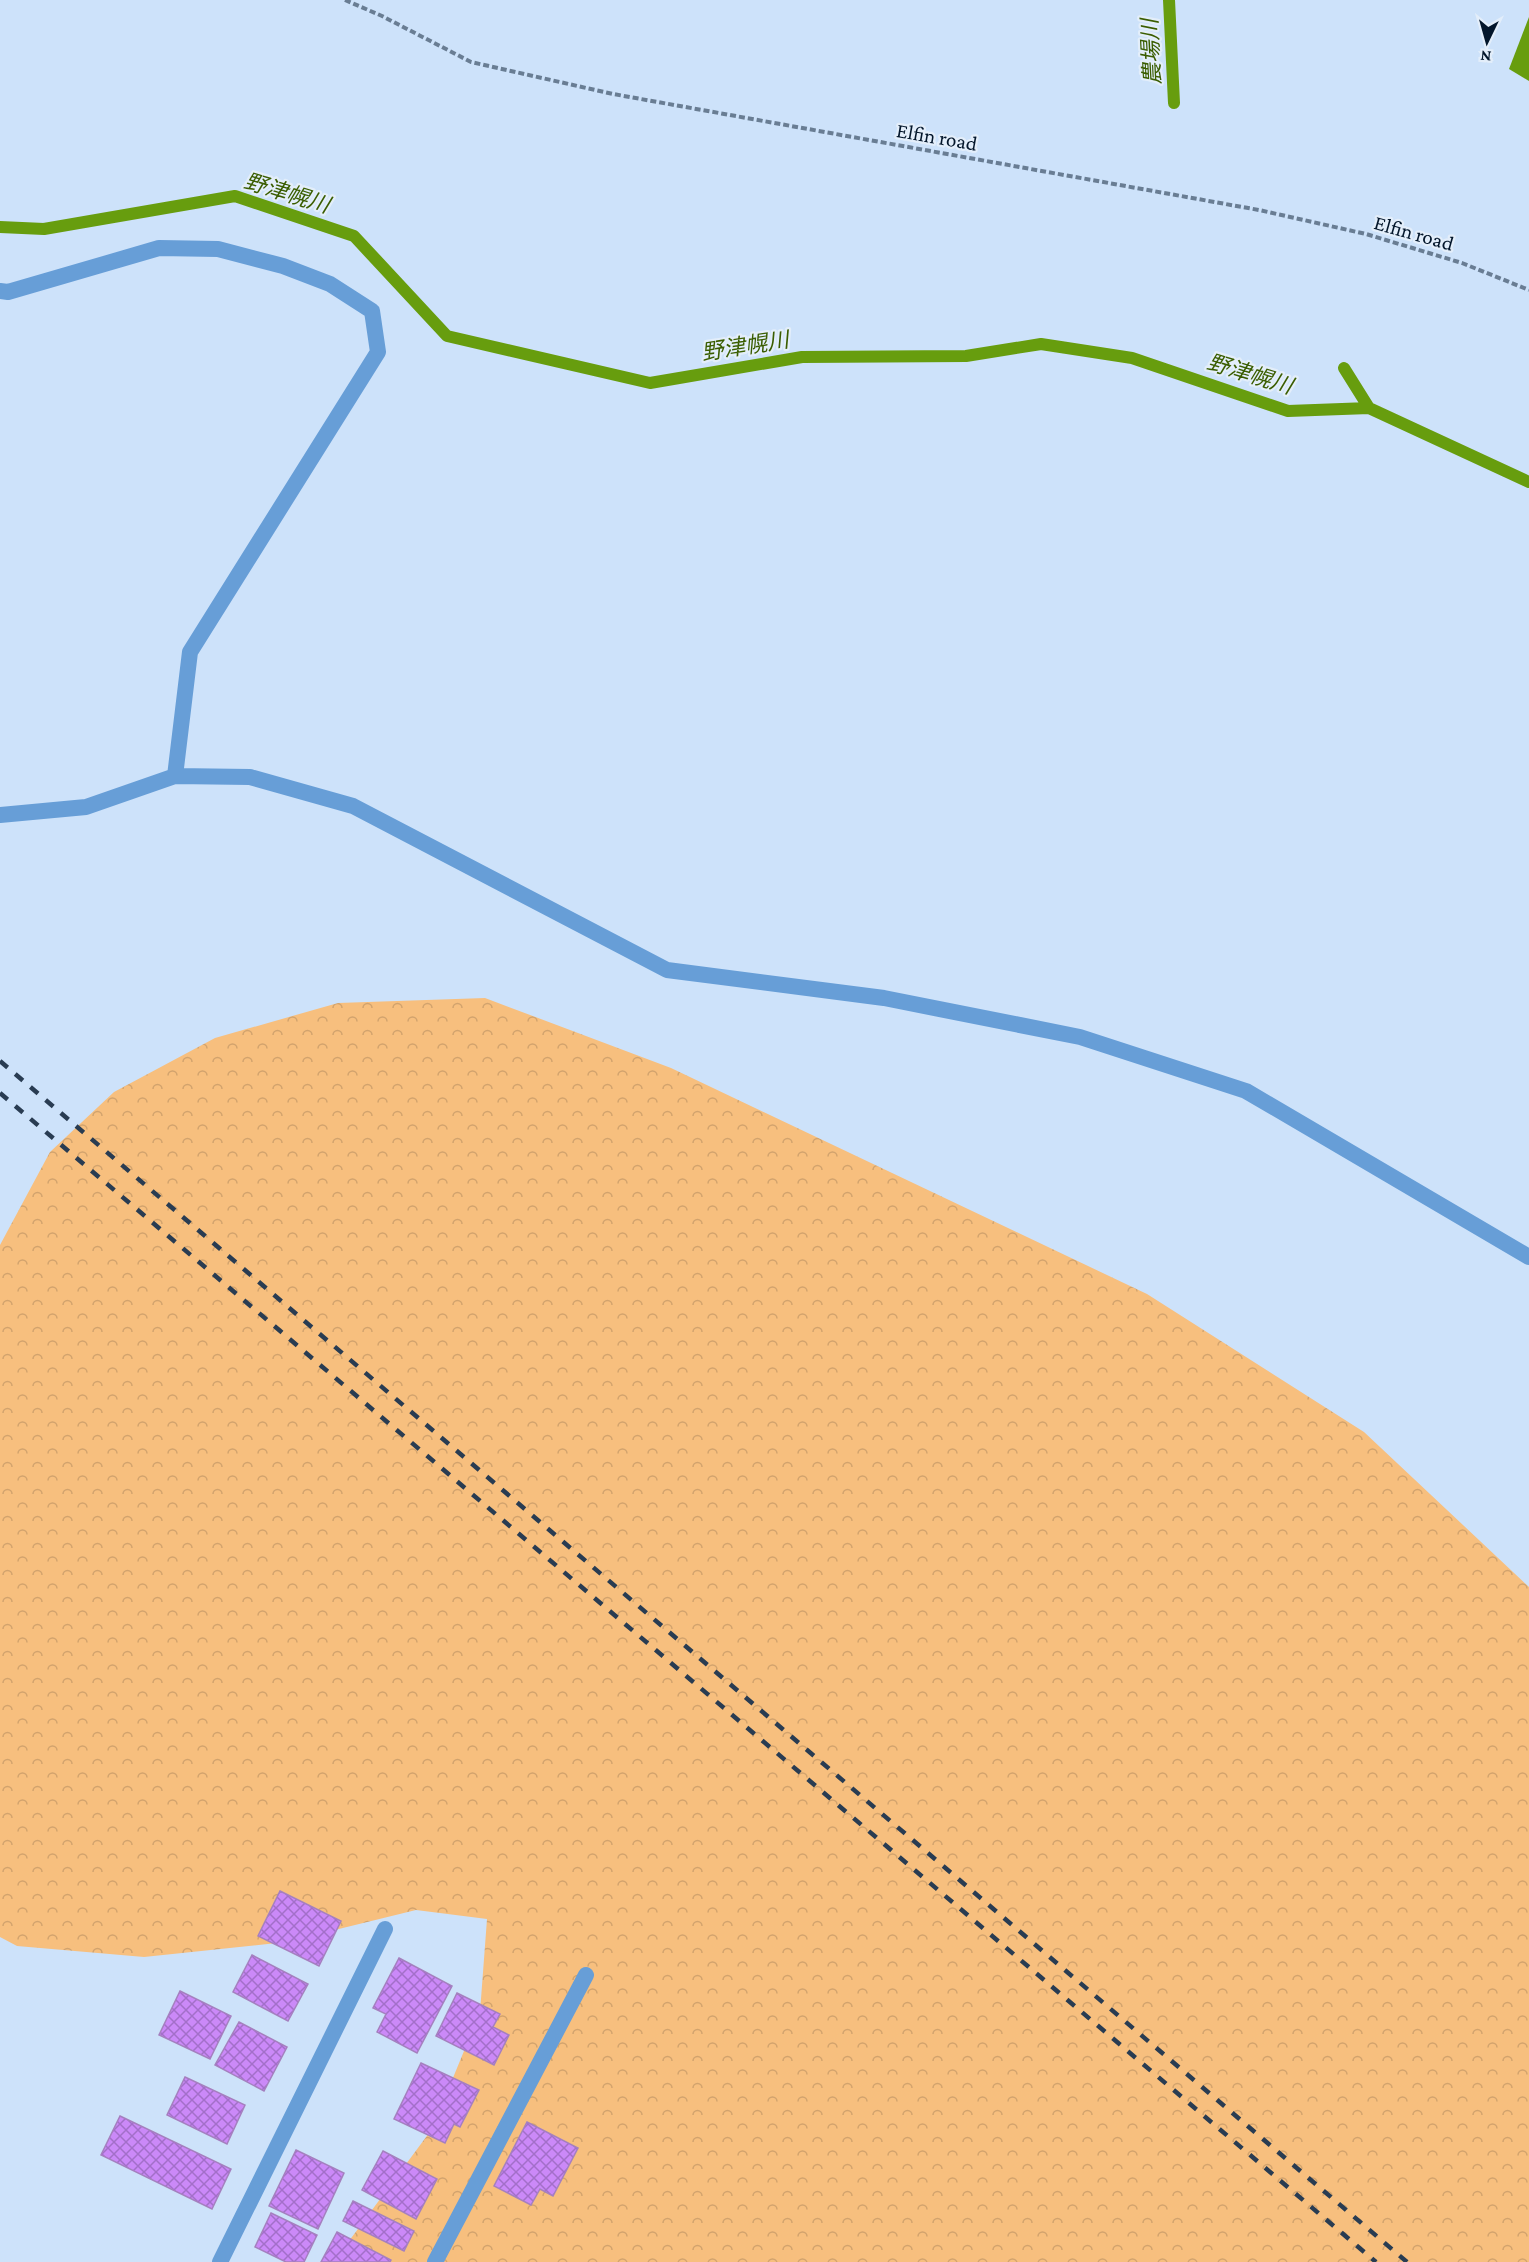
<svg xmlns="http://www.w3.org/2000/svg" width="1529" height="2262" font-family="'Crimson Pro','Noto Sans JP',serif">
	<style>
		.forest { fill: url(#forest-crowns) }
		.water { fill: #679d0e }
		.lines { fill: none; stroke-linecap: round; stroke-linejoin: round }
		.stream { stroke: #679d0e; stroke-width: 12 }
		.building { fill: url(#building-cross-hatch); stroke: #a580bf; stroke-width: 1.5 }
		.path { stroke: #697d93; stroke-width: 4; stroke-dasharray: 6 3; stroke-linecap: butt }
		.minor { stroke: #679ed7; stroke-width: 16 }
		.rail { stroke: #293c52; stroke-width: 4.5; stroke-dasharray: 10 10; stroke-linecap: butt }
		.labels { text-anchor: middle; dominant-baseline: central; stroke-width: 4.5; stroke-linejoin: round; paint-order: stroke }
		.street-label { font-size: 21px; fill: #03162b; stroke: #e3eefa }
		.water-label { font-size: 22px; font-style: italic; fill: #3a5d00; stroke: #e3eefa }
	</style>
	<defs>
		<pattern id="forest-crowns" width="20" height="18" patternUnits="userSpaceOnUse" patternTransform="scale(1.5)"><rect width="20" height="18" fill="#f7bf7e"/><path d="M2 6a3 3 0 1 1 6 0M12 15a3 3 0 1 1 6 0" fill="none" stroke="#d2a36d"/></pattern>
		<pattern id="building-cross-hatch" width="8" height="8" patternUnits="userSpaceOnUse" patternTransform="scale(1.5)"><rect width="8" height="8" fill="#cb89f8"/><path d="M0 0l8 8M0 8l8-8" fill="none" stroke="#a36fc9"/></pattern>
	</defs>
	<rect width="100%" height="100%" fill="#cde2fa"/>
	<path class="forest" d="M 485,998 L 671,1068 L 1147,1294 L 1364,1432 L 1529,1587 L 1529,2262 L 330,2262 L 349,2241 L 432,2129 L 480,2012 L 487,1919 L 416,1910 L 286,1942 L 144,1957 L 17,1946 L 0,1937 L 0,1245 L 50,1152 L 114,1092 L 215,1038 L 338,1003 Z"/>
	<path class="water" d="M 1529,17 L 1529,81 L 1509,69 Z"/>
	<g class="lines">
		<path class="stream" d="M 1169,0 L 1174,103
			M 0,227 L 44,229 L 235,196 L 354,236 L 447,336 L 650,383 L 802,357 L 966,356 L 1041,344 L 1132,358 L 1288,411 L 1369,408 L 1529,482
			M 1344,368 L 1369,408"/>
	</g>
	<path class="building" d="M 280,1891 L 341,1921 L 319,1966 L 258,1936 Z
		M 252,1955 L 308,1984 L 288,2021 L 233,1992 Z
		M 399,1958 L 452,1986 L 417,2053 L 377,2032 L 386,2014 L 373,2008 Z
		M 180,1991 L 231,2016 L 210,2059 L 159,2035 Z
		M 457,1993 L 500,2014 L 493,2027 L 509,2035 L 494,2065 L 436,2036 Z
		M 239,2022 L 287,2047 L 264,2091 L 215,2065 Z
		M 421,2063 L 479,2090 L 460,2127 L 454,2124 L 445,2143 L 394,2119 Z
		M 185,2077 L 245,2105 L 227,2144 L 167,2115 Z
		M 120,2116 L 231,2169 L 212,2209 L 101,2155 Z
		M 527,2122 L 578,2148 L 553,2196 L 540,2189 L 531,2205 L 494,2186 Z
		M 296,2150 L 344,2173 L 318,2229 L 269,2206 Z
		M 383,2151 L 437,2179 L 416,2219 L 362,2190 Z
		M 353,2201 L 414,2231 L 404,2251 L 343,2221 Z
		M 271,2213 L 317,2235 L 304,2262 L 286,2262 L 255,2247 Z
		M 337,2232 L 391,2260 L 390,2262 L 321,2262 Z"/>
	<g class="lines">
		<path class="path" d="M 345,0 L 382,16 L 471,62 L 613,94 L 1259,210 L 1366,234 L 1462,263 L 1529,290"/>
		<path class="minor" d="M 0,291 L 8,292 L 159,248 L 218,249 L 283,266 L 330,284 L 372,311 L 378,352 L 190,652 L 175,776
			M 0,815 L 86,807 L 175,776 L 250,777 L 353,806 L 667,970 L 884,998 L 1080,1037 L 1246,1091 L 1529,1257
			M 220,2262 L 385,1929
			M 435,2262 L 586,1975"/>
		<path class="rail" d="M 0,1061 L 1407,2262
			M 0,1093 L 1376,2262"/>
	</g>
	<g class="labels">
		<g class="street-label">
			<text transform="translate(937 137) rotate(10)">Elfin road</text>
			<text transform="translate(1414 233) rotate(16)">Elfin road</text>
		</g>
		<g class="water-label">
			<text transform="translate(1151 52) rotate(-93)">農場川</text>
			<text transform="translate(287 193) rotate(17)">野津幌川</text>
			<text transform="translate(745 346) rotate(-9)">野津幌川</text>
			<text transform="translate(1250 374) rotate(17)">野津幌川</text>
		</g>
	</g>
	<g transform="translate(1487 42) rotate(185)" stroke="#e3eefa" stroke-width="4.5" paint-order="stroke">
	<path d="M0-4.5L10 22L0 15L-10 22Z" fill="#03162b"/>
	<text y="-9" font-size="16" font-weight="bold" text-anchor="middle" fill="#03162b">N</text>
	</g>
</svg>
